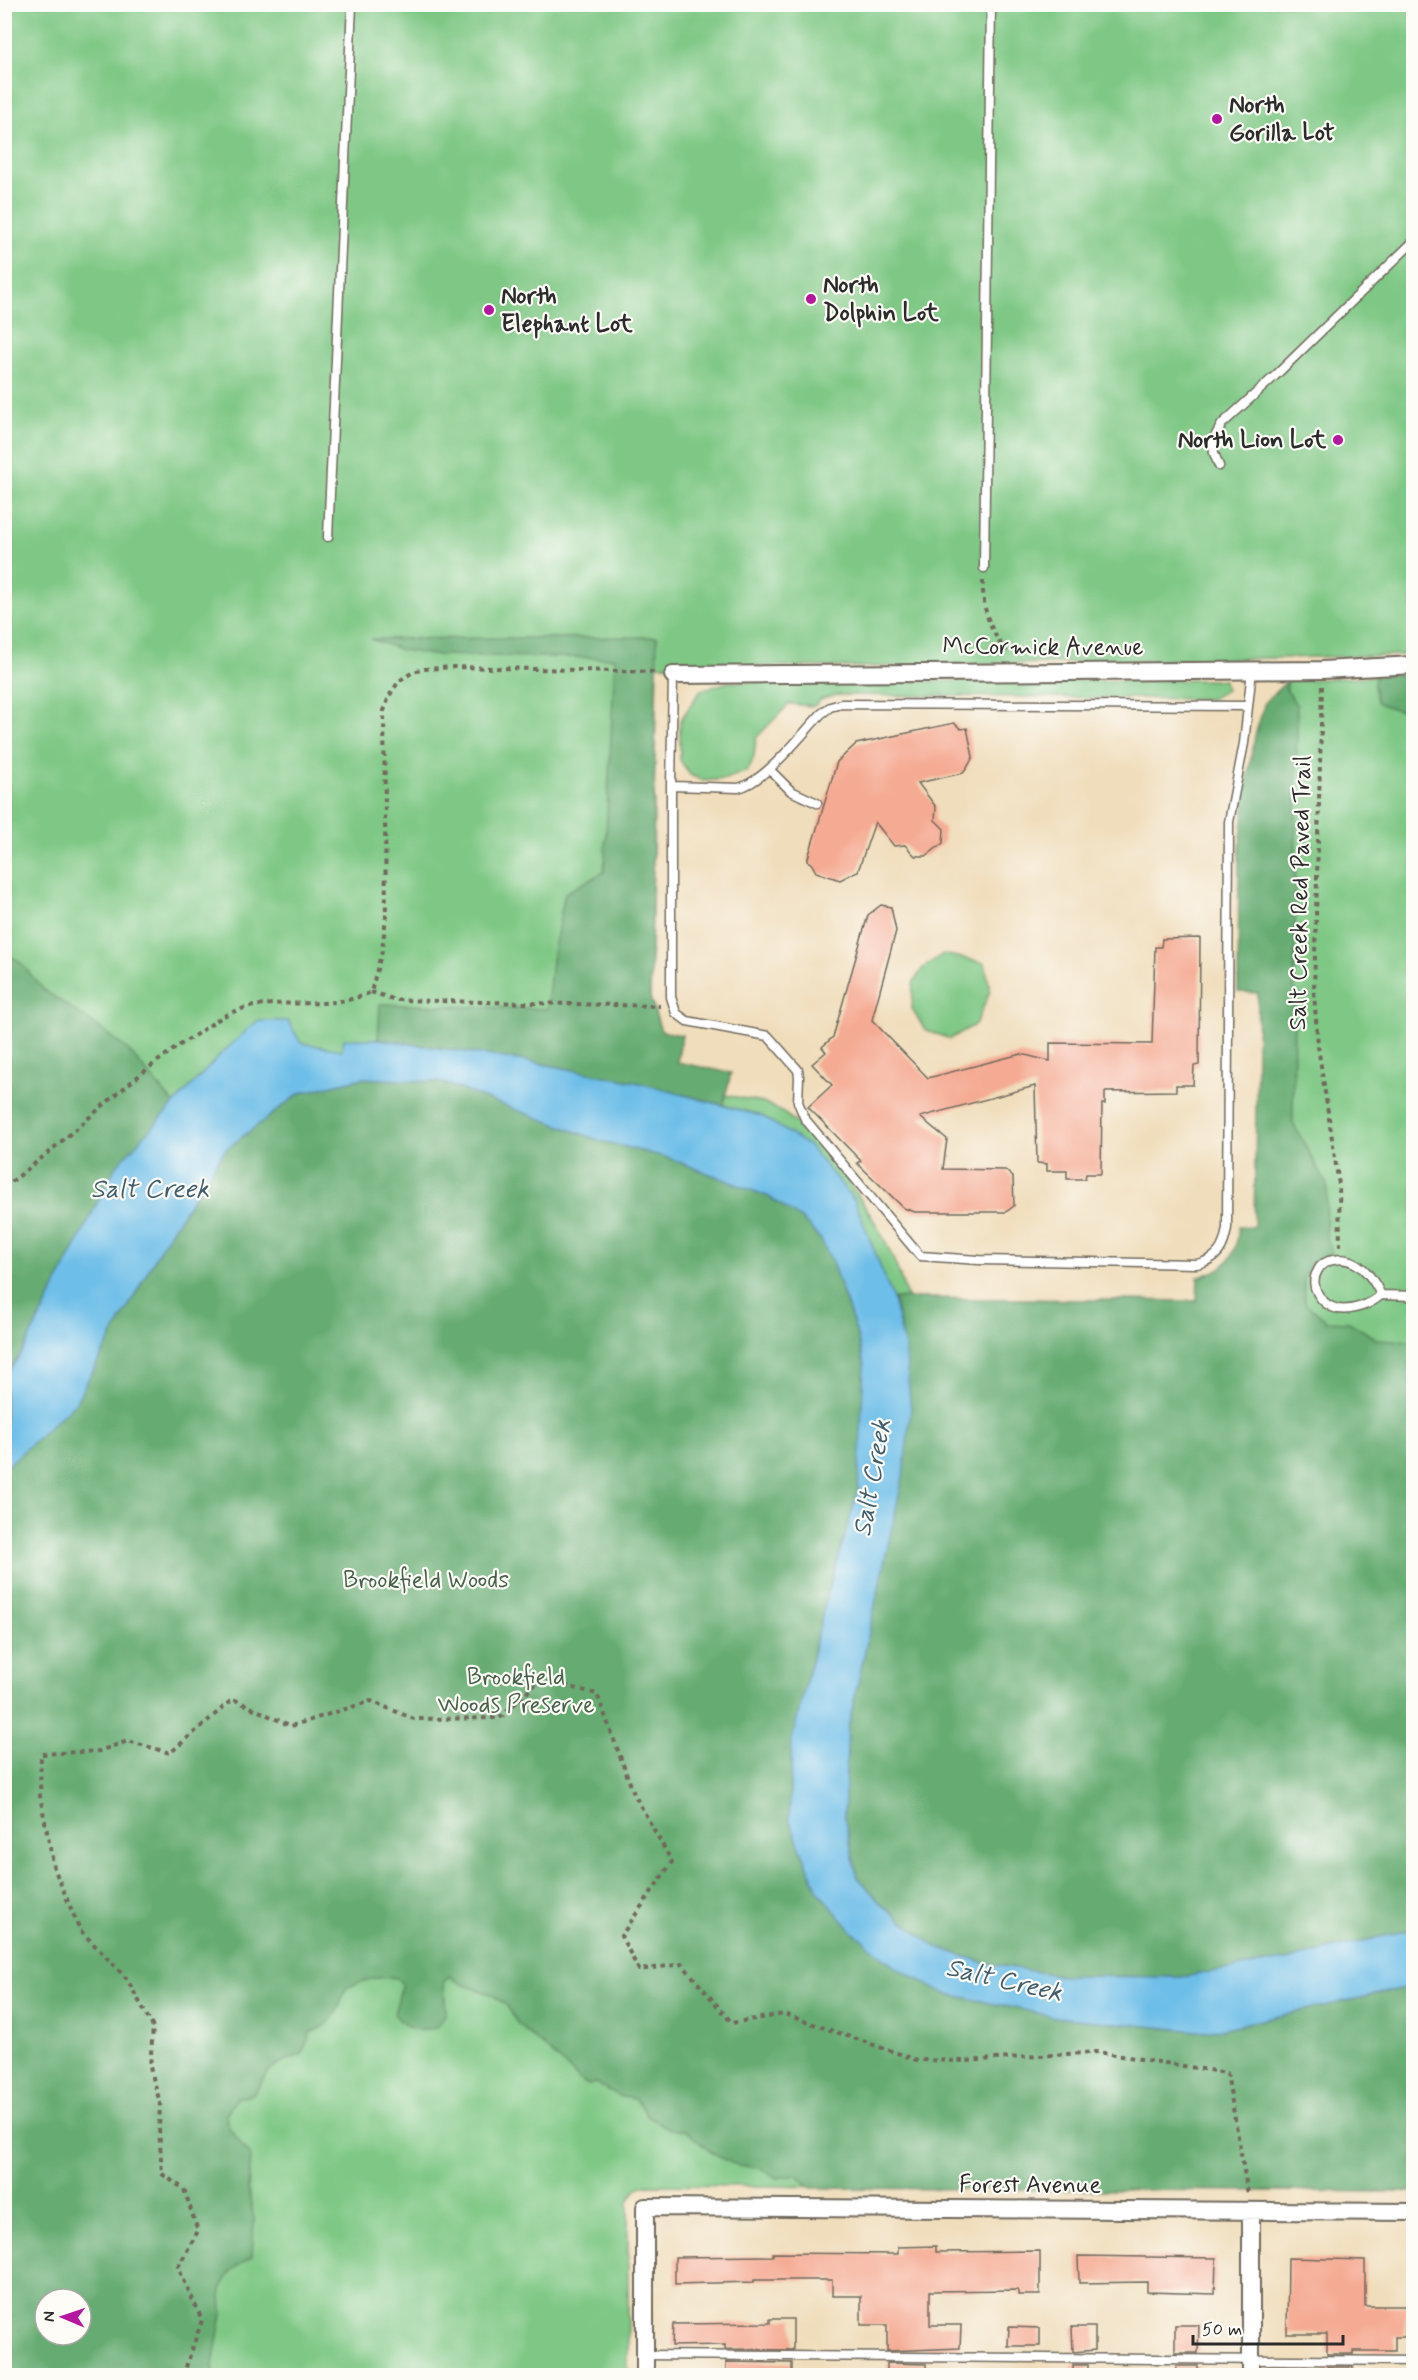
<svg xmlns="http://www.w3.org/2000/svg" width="1418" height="2380" font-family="Mynerve,sans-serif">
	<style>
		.green { fill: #7ec784; stroke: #547958; stroke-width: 1.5; fill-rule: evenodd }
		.forest { fill: #66ac72; stroke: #486c4e; stroke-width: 1.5; fill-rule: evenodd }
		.water { fill: #6dbee8; stroke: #4c748a; stroke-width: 1.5 }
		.building { fill: #f5aa93 }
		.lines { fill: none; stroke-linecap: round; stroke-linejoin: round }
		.service-casing { stroke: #70695d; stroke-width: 11 }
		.minor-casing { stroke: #70695d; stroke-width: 20 }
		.path { stroke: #70695d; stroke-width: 4; stroke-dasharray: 4.5 4.5; stroke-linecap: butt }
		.service { stroke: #fff; stroke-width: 8 }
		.minor { stroke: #fff; stroke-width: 16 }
		.poi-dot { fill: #b5179e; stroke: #fdfcf7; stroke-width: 2 }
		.labels { text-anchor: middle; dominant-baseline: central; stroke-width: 4.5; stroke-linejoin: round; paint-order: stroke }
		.poi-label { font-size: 24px; font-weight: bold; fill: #2b2b2b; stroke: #fdfcf7; text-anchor: start }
		.street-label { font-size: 24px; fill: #2b2b2b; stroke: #fdfcf7 }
		.park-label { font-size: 24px; fill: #48624a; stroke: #fdfcf7 }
		.water-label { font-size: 26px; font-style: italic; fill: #425e6d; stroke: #fdfcf7 }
	</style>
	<rect width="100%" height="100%" fill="#fdfcf7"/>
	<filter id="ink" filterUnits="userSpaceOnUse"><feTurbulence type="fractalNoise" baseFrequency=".0167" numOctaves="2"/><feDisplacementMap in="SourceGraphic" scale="12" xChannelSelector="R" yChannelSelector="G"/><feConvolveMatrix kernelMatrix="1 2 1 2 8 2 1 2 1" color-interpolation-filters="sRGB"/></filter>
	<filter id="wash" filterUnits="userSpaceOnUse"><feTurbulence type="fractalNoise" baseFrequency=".008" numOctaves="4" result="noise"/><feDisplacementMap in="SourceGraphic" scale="24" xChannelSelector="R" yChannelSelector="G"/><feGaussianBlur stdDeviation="1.35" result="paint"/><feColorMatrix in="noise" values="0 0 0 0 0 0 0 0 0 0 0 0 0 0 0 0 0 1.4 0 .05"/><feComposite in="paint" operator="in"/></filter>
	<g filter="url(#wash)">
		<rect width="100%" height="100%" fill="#f0ddbb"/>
		<path class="green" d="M 5,5 L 1413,5 L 1413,655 L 856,667 L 657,665 L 647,1153 L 832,1262 L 845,1298 L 892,1298 L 762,1116 L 723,1105 L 726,1095 C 741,1099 762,1100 775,1108 C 800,1122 817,1143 835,1165 C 869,1208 892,1245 907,1298 L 1278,1302 L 1287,681 L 1413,674 L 1413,2192 L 645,2185 L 637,2188 L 628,2201 L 628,2375 L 5,2376 ZM 45,2299 L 81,2299 L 81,2335 L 45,2335 Z
			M 1224,680 L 1226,690 L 1211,699 L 838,695 L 822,699 L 814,706 L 789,704 L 756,738 L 754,756 L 748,771 L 725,779 L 703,781 L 690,775 L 680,760 L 680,721 L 701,690 L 728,682 Z
			M 943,954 L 985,963 L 990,991 L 976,1024 L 950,1039 L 925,1030 L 912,1009 L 913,983 L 923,968 Z"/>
		<path class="forest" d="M 657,637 L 650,997 L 661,1031 L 682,1035 L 677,1062 L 731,1073 L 723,1105 L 636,1082 L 532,1062 L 378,1039 L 380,1004 L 547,1009 L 552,960 L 565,893 L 604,872 L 615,658 L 433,655 L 402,650 L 371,639 Z
			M 1398,674 L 1413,674 L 1413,708 L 1398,710 L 1377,703 L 1374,685 L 1375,676 Z
			M 1287,681 L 1286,689 L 1297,706 L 1293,1123 L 1327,1185 L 1326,1234 L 1332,1253 L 1310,1264 L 1304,1277 L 1305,1303 L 1327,1321 L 1349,1322 L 1376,1339 L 1413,1341 L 1413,1929 L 1291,1959 L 1182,1977 L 1062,1976 L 985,1963 L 936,1947 L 881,1904 L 857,1876 L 844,1816 L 848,1728 L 903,1477 L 905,1348 L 894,1298 L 1197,1301 L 1198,1277 C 1228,1269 1236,1257 1239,1227 L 1254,1227 L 1258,993 L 1238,992 L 1239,857 L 1247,780 L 1255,736 L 1265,702 Z
			M 5,952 L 20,962 L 44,990 L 100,1028 L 128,1050 L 175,1105 L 116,1166 L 23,1351 L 5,1376 Z
			M 363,1078 L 441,1082 L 601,1141 L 669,1158 L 769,1197 L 804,1221 L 821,1240 L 832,1262 L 856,1331 L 864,1364 L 861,1453 L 858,1491 L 826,1600 L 792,1740 L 789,1819 L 944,1993 L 1056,2017 L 1207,2032 L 1413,1986 L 1413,2192 L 811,2188 L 798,2175 L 775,2178 L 763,2169 L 734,2164 L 712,2153 L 685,2130 L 670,2129 L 648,2117 L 636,2099 L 622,2097 L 596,2084 L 588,2085 L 578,2079 L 570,2070 L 518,2024 L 507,2006 L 491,1994 L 464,1985 L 449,1976 L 444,1982 L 446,2013 L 436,2028 C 414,2031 408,2031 394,2014 L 402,1984 L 397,1978 C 381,1975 361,1981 346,1988 C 339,2007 334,2027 311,2032 L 302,2054 C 293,2059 282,2061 275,2066 C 258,2076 263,2098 237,2097 L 226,2114 L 228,2126 L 251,2158 L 248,2189 L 254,2219 L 252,2256 L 232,2270 L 221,2289 L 222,2314 L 213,2365 L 214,2375 L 5,2375 L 4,1468 L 75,1403 L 164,1242 L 225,1150 L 300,1093 ZM 45,2299 L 81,2299 L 81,2335 L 45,2335 Z"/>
		<path class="water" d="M 257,1021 L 288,1021 L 301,1043 L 342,1050 L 344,1039 L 378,1039 L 532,1062 L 636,1082 L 762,1116 L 809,1146 L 855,1201 L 893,1299 L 905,1348 L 911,1409 L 903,1477 L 848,1728 L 844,1816 L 857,1876 L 881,1904 L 936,1947 L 985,1963 L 1062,1976 L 1182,1977 L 1291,1959 L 1413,1929 L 1413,1986 L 1207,2032 L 1056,2017 L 944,1993 L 895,1967 L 851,1930 L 818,1891 L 789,1819 L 792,1740 L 826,1600 L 858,1491 L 864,1364 L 856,1331 L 832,1262 L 821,1240 L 804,1221 L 769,1197 L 669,1158 L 601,1141 L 441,1082 L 363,1078 L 300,1093 L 225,1150 L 164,1242 L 75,1403 L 5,1468 L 5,1376 L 23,1351 L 116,1166 L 220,1055 Z"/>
		<g id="blocks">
			<path class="building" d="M 954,723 L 961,729 L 967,728 L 973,757 L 967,768 L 963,773 L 918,783 L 936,807 L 935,820 L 944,829 L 943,843 L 926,856 L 915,856 L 905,845 L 894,846 L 875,822 L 858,871 L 840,880 L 816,872 L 811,863 L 807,861 L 837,762 L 856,744 Z
				M 881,905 L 891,907 L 896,931 L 872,1020 L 928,1078 L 1021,1054 L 1050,1061 L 1050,1043 L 1152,1044 L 1155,947 L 1161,947 L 1162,939 L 1200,938 L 1199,1065 L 1194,1066 L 1193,1085 L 1176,1085 L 1176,1091 L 1105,1092 L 1105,1104 L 1102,1104 L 1101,1174 L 1086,1174 L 1085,1179 L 1067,1179 L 1067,1171 L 1047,1171 L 1047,1164 L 1037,1163 L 1035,1086 L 920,1117 L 947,1139 L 943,1169 L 1005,1170 L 1013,1177 L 1014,1206 L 1006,1212 L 915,1212 L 904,1208 L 857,1163 L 861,1161 L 808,1107 L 832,1085 L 812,1064 L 826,1052 L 822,1047 L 833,1037 L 868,915 Z
				M 936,2246 L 936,2252 L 1040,2251 L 1040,2295 L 1018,2295 L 1018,2290 L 930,2291 L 930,2325 L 961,2325 L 960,2348 L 887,2351 L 887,2325 L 861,2325 L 861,2296 L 832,2296 L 832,2280 L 754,2280 L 754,2282 L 675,2284 L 675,2257 L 773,2256 L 773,2253 L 898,2254 L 898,2247 Z
				M 1078,2256 L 1216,2258 L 1215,2294 L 1147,2292 L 1147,2282 L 1079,2283 Z
				M 1288,2258 L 1365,2260 L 1365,2306 L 1406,2306 L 1405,2337 L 1395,2337 L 1395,2351 L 1353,2351 L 1353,2354 L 1327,2354 L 1327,2334 L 1287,2334 Z
				M 770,2319 L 793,2319 L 793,2350 L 725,2349 L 725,2345 L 672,2346 L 673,2324 L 770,2323 Z
				M 1175,2325 L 1199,2325 L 1198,2353 L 1175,2353 Z
				M 1009,2327 L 1040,2328 L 1040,2346 L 1008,2346 Z
				M 1072,2327 L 1095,2327 L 1095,2350 L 1073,2352 Z
				M 726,2362 L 792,2363 L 792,2376 L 726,2376 Z
				M 887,2363 L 926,2364 L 926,2376 L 887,2376 Z
				M 1073,2365 L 1088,2365 L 1088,2376 L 1073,2376 Z
				M 1176,2366 L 1198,2366 L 1198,2376 L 1176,2376 Z
				M 1327,2367 L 1353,2367 L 1353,2376 L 1327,2376 Z"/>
		</g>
	</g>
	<g filter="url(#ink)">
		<use href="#blocks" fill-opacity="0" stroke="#70695d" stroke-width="1.5"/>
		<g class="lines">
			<defs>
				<path id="service" d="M 1219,466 L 1214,453 L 1213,440 L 1222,424 L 1275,376 L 1414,241
					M 328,537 L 352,4
					M 984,568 L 991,4
					M 673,675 L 671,786 L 738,788 C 765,782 801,735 821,714 L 830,707 L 841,704 L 1248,706
					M 769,769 L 791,791 L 817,803
					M 671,786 L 671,997 L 676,1013 L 687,1021 L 768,1036 L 798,1070 L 799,1077 L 798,1102 L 805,1119 L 920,1256 L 979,1260 L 1197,1264 C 1218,1259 1224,1248 1227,1228 L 1229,822 L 1244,743 L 1252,670
					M 1381,1295 C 1372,1276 1357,1255 1333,1260 C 1327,1261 1321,1264 1318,1270 C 1308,1286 1321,1305 1338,1309 C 1352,1311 1370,1305 1381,1295 L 1414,1296
					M 645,2355 L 1414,2361"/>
				<path id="minor" d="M 673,675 L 1322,670 L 1414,665
					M 645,2376 L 645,2207 L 1414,2212
					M 1251,2376 L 1251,2211"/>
			</defs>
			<use href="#service" class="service-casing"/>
			<use href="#minor" class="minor-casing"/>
			<path class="path" d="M 983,581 C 982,610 990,631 1008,654
				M 1322,686 L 1314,993 L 1318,1046 L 1339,1185 L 1340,1247
				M 371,992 L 396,1000 L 660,1006
				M 4,1187 C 68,1141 123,1082 189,1039 C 202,1031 214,1021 228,1014 C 273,993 326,1014 371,992 L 382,951 L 386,917 L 384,711 L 389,696 L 399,681 L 413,672 L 425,669 L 454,667 L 657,672
				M 183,2376 L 202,2320 L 178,2267 L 198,2231 L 184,2189 L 162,2174 L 159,2129 L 160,2103 L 150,2067 L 153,2027 L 127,1979 L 80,1930 L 54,1868 L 40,1796 L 41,1754 L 99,1751 L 128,1741 L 170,1753 L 233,1699 L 291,1726 L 371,1701 L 414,1719 L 500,1718 L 541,1679 L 597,1694 L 634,1794 L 672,1862 L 621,1936 L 639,1970 L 682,1964 L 732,2023 L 784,2014 L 917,2060 L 966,2061 L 1097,2052 L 1227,2073 L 1248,2194"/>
			<use href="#service" class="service"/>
			<use href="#minor" class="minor"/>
		</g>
	</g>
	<g class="poi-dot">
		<circle cx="1217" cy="119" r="6"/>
		<circle cx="811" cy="299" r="6"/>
		<circle cx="489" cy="310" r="6"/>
		<circle cx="1338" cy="440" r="6"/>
	</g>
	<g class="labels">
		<g class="poi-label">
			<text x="1229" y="105">North<tspan x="1229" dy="28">Gorilla Lot</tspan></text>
			<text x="823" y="285">North<tspan x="823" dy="28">Dolphin Lot</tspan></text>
			<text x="501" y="296">North<tspan x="501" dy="28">Elephant Lot</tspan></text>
			<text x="1326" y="440" text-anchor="end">North Lion Lot</text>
		</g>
		<g class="street-label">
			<text x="1043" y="647">McCormick Avenue</text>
			<text transform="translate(1301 893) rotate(-89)">Salt Creek Red Paved Trail</text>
			<text x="1030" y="2185">Forest Avenue</text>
		</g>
		<g class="park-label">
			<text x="426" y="1580">Brookfield Woods</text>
			<text x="516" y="1677">Brookfield<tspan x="516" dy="28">Woods Preserve</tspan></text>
		</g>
		<g class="water-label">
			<text x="150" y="1190">Salt Creek</text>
			<text transform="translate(873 1478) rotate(-80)">Salt Creek</text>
			<text transform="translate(1004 1981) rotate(13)">Salt Creek</text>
		</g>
	</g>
	<rect width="1418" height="2380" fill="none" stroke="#fdfcf7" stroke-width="24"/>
	<g transform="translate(63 2317) rotate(272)"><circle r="28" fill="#fdfcf7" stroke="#a9a8a5" stroke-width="1.5"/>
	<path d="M0-4.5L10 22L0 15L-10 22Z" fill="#b5179e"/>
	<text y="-9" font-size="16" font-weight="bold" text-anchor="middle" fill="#2b2b2b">N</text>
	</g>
	<path d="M1193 2335v9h150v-9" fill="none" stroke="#2b2b2b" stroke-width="3"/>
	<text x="1202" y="2335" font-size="18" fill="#2b2b2b" stroke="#fdfcf7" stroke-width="4.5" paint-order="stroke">50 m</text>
</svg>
